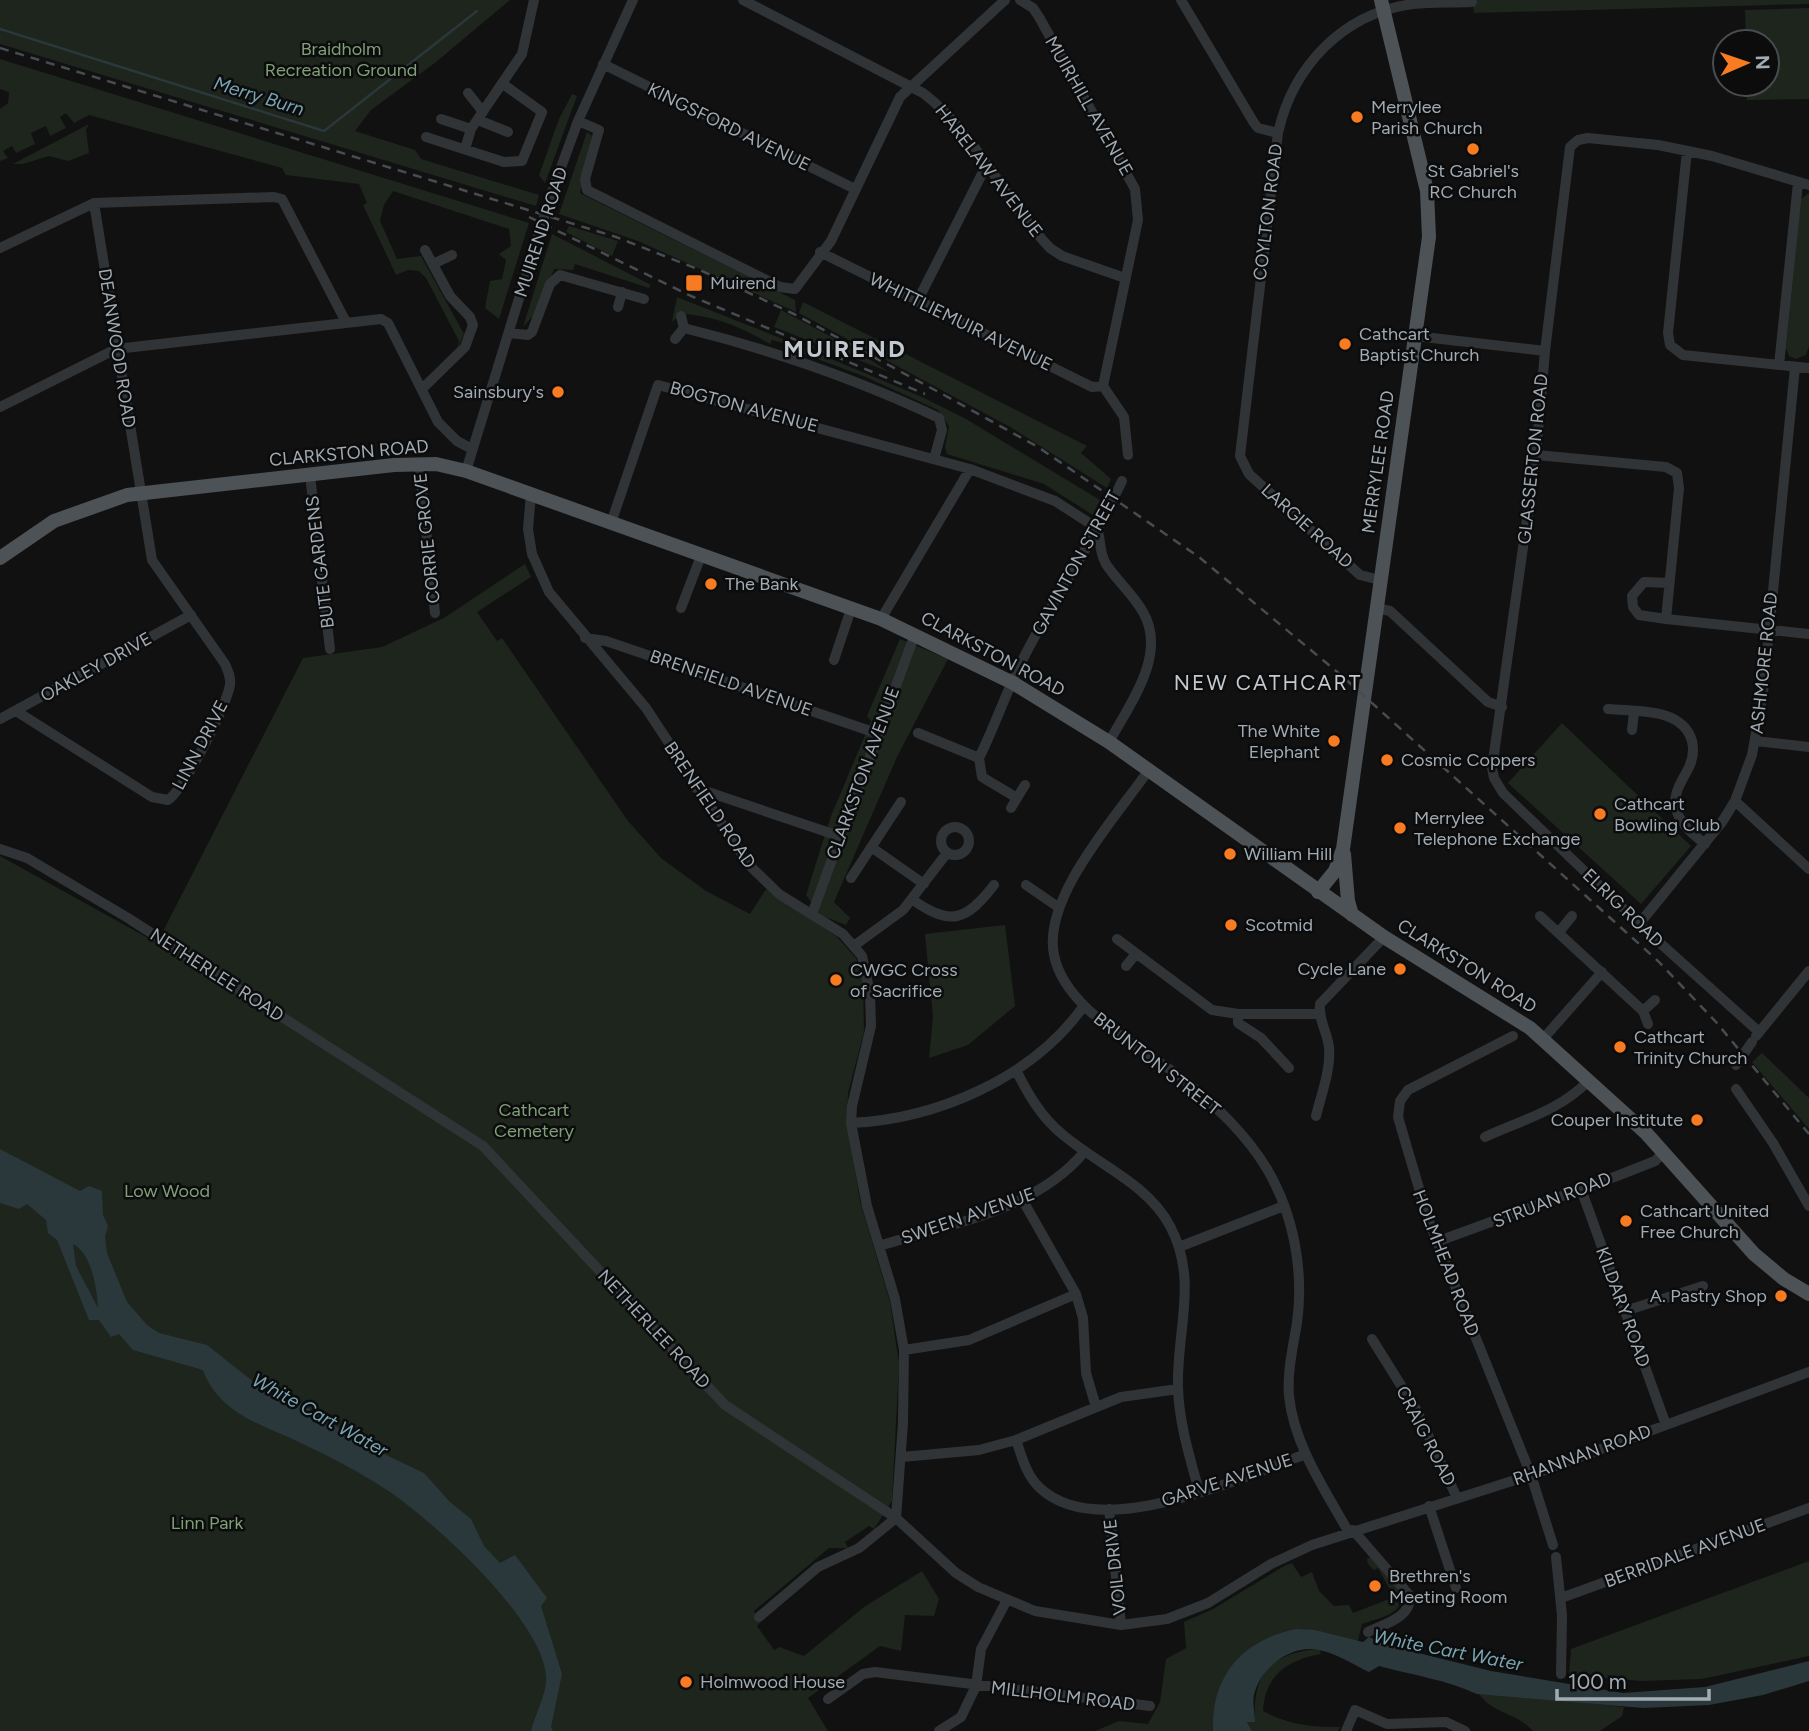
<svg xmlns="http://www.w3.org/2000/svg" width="1809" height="1731" font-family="Figtree,sans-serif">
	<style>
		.green { fill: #1d251d }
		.water { fill: #2a383b; fill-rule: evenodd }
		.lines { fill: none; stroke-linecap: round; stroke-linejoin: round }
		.stream { stroke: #2a383b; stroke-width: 2.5 }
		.minor { stroke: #313437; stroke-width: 10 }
		.major { stroke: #4d5256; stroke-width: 14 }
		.rail { stroke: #484c50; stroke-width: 2.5; stroke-dasharray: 9 7; stroke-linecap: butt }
		.minor-bridge { stroke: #313437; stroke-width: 10 }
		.poi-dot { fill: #f87b22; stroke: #0c0c0d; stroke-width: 2.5 }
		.labels { text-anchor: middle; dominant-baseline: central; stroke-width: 5; stroke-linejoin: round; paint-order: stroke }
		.park-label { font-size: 18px; fill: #7fa077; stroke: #0c0c0d }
		.street-label { font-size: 18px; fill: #a1abb4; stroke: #0c0c0d }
		.poi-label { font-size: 18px; fill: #a1abb4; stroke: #0c0c0d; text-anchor: start }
		.water-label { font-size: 19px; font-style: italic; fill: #76a4b1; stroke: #0c0c0d }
		.quarter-label { font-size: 21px; letter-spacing: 2px; fill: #c2c9cf; stroke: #0c0c0d }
		.district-label { font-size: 24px; font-weight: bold; letter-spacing: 2px; fill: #c2c9cf; stroke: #0c0c0d }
	</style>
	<rect width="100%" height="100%" fill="#111112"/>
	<path class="green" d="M 0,0 L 510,0 L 436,62 L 371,110 L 355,131 L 415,150 L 421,159 L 539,195 L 536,206 L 0,44 Z
		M 1472,0 L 1809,0 L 1809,4 L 1474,13 Z
		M 1809,8 L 1809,99 L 1747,100 L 1746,84 L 1767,84 L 1767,42 L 1746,42 L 1745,10 Z
		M 0,59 L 529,223 L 499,319 L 485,308 L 490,281 L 502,279 L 506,260 L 499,254 L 511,246 L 509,229 L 393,191 L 384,205 L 380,221 L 397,259 L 421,256 L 464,334 L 457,349 L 459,341 L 426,278 L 419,271 L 408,270 L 396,275 L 363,205 L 367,203 L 359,184 L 286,175 L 282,168 L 89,115 L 74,123 L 66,113 L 60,117 L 66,128 L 50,136 L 46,126 L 31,133 L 35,144 L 16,153 L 12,146 L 3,151 L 8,158 L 0,161 L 0,109 L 8,103 L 9,92 L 0,89 Z
		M 572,94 L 577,96 L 545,183 L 539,175 L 559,119 Z
		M 89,124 L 86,130 L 89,153 L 68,161 L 49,156 L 23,164 L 13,164 Z
		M 587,132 L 592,136 L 580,193 L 795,300 L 796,312 L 638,241 L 559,214 Z
		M 1809,193 L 1809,346 L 1806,355 L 1796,359 L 1789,356 L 1786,348 L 1801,199 Z
		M 569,226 L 618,241 L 612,256 L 566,232 Z
		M 552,234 L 651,285 L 649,288 L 575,264 L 573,270 L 554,269 L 538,310 L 523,327 Z
		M 677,297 L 788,341 L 787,344 L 772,340 L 770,344 C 743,328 714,315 681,314 L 672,322 Z
		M 803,302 L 1087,446 L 1081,453 L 1111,479 L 1107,488 L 1010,427 L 799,313 Z
		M 781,310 L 852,348 L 889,372 L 774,327 Z
		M 793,343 L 922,397 L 966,419 L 1100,500 L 1093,515 L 1044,484 L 947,454 L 945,447 L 949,426 L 938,410 L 866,377 L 804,354 L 791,353 Z
		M 525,564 L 531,577 L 477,612 L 497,641 L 502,638 L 628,821 L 661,858 L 706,891 L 750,914 L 766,889 L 836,936 L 856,958 L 863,979 L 864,1032 L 848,1093 L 847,1121 L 860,1201 L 890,1302 L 899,1364 L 892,1501 L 874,1529 L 869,1526 L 845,1542 L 848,1548 L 829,1548 L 754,1611 L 760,1623 L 757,1626 L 774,1650 L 779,1647 L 804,1656 L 864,1607 L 922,1571 L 939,1599 L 934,1616 L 905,1615 L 901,1651 L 880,1646 L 808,1698 L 828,1731 L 0,1731 L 0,856 L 157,943 L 303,658 L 382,647 L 444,618 Z
		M 900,639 L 948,659 L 897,757 L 834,902 L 850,918 L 846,925 L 820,915 L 806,895 L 831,816 L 871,721 L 867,716 Z
		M 1562,723 L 1691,846 L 1641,904 L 1508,783 Z
		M 1005,925 L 1015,1006 L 968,1045 L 929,1058 L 933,1017 L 925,934 Z
		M 1762,1053 L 1809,1098 L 1809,1129 L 1752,1062 Z
		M 1370,1557 L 1402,1594 C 1403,1615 1379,1618 1362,1624 L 1355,1652 L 1277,1640 L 1220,1731 L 1095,1731 L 1119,1721 L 1148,1724 L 1160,1702 L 1166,1659 L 1186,1648 L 1184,1622 L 1213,1609 L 1286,1565 L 1292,1563 L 1301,1577 L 1312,1572 L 1319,1591 L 1334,1606 L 1349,1605 L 1353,1613 L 1389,1599 L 1392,1593 L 1378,1568 L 1374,1570 L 1368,1564 L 1367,1559 Z
		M 1809,1561 L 1809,1656 L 1702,1679 L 1642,1681 L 1569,1675 L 1571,1649 Z
		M 1319,1649 L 1321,1654 C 1287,1660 1265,1676 1263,1711 C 1289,1725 1311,1727 1340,1727 L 1338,1731 L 1252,1731 L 1247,1722 L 1255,1722 C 1252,1673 1271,1653 1319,1649 Z
		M 1483,1692 L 1624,1707 L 1622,1716 L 1600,1731 L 1533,1731 C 1516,1712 1493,1714 1479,1694 Z"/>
	<path class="water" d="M 0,1149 L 80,1191 L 89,1186 L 102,1191 L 103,1215 L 108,1226 L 105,1237 L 107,1253 L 127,1302 L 147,1325 L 159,1333 L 207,1345 L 259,1386 L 305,1406 L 367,1446 L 424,1473 L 450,1502 L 471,1519 L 484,1546 L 500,1563 L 515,1555 L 547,1598 L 541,1606 L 562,1674 L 551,1727 L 553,1731 L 531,1731 C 535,1715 548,1691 546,1675 C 541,1619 435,1523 390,1492 C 363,1474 331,1457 301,1443 C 263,1425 219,1414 203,1370 L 133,1350 L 119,1334 L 111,1337 L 99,1320 L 89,1320 L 57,1240 L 48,1233 L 46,1220 L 27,1204 L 19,1209 L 0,1203 ZM 73,1244 C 92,1254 97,1289 98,1308 L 76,1266 Z
		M 1296,1629 L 1315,1630 L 1363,1642 L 1369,1637 L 1386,1645 L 1491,1671 L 1623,1693 L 1705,1687 L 1809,1661 L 1809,1681 L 1763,1695 L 1709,1705 L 1643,1708 L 1477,1694 C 1447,1680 1412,1675 1379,1666 L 1369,1672 C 1354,1665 1336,1653 1319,1650 C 1291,1644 1260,1668 1254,1695 C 1252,1703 1255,1714 1255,1722 L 1247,1722 L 1252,1731 L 1213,1731 C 1211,1676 1242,1640 1296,1629 Z"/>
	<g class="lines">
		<path class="stream" d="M 0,29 L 324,131 L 477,11"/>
		<path class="minor" d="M 743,0 L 923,93 C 976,133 1004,200 1050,248 L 1062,256 L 1125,278
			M 1020,0 L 1033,8 L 1039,17 L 1135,189 L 1138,220 L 1103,386
			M 1181,0 L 1254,123 L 1258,128 L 1278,133
			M 603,64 L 855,189
			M 468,93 L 483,112
			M 441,119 L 471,129
			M 478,120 L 508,132
			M 578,121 L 599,130 L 585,179 L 587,190 L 780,287 L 795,289 L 831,241 L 900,97 L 1005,0
			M 426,137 L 504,162 L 522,161 L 542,112 L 503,84
			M 465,149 L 471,129 L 522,54 L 534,0
			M 1687,151 L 1668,333 L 1670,345 L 1683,355 L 1809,368
			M 552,192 L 578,121 L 633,0
			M 0,248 L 94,203 L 274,197 L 282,199 L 346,322
			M 820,252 L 1092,387 L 1103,386
			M 433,264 L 452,255
			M 917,302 L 986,166
			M 618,307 L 622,292
			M 684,328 C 772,350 857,379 939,418 L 942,430 L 934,459
			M 509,333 L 528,335 L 532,332 L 550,284 L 560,275 L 644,299
			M 1415,336 L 1545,351
			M 675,339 L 684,328 L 681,316
			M 1779,365 L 1798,183
			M 1103,386 L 1124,417 L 1128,455
			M 422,389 L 465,347 L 473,325 L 470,317 L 450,296 L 425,250
			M 0,407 L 116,349 L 381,319 L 388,323 L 438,422 L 457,441 L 472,449
			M 1536,455 L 1666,467 L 1677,473 L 1679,488 L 1666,619 L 1809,634
			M 419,464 L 435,613
			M 466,471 L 536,243
			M 310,475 L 330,649
			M 531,494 L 528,529 L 532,554 L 549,592 L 646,708 L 749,865 L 779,894 L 843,934 L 862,956 L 870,993 L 871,1026 L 852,1106 L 851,1123 L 867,1206 L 895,1299 L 904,1350 L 903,1423 L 896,1518
			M 611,523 L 658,385 L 970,469 L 1055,501 L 1097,528 C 1101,539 1099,553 1106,564 C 1117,581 1133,594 1143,612 C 1168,655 1129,705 1109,742
			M 1380,580 L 1360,575 L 1249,474 L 1240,456 L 1278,133 C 1293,66 1343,13 1413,4 C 1432,2 1452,3 1472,2
			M 681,608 L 701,556
			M 1376,608 L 1390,611 L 1488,702 L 1502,707
			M 881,619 L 970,469
			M 1666,619 L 1639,615 L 1633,607 L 1632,596 L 1644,582 L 1669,583
			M 585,638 L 606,641 L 876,733
			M 834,660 L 851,609
			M 1608,709 C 1636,712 1682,707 1692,741 C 1694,750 1693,759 1689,767 C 1682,782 1671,794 1677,812 C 1682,826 1694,835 1705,844
			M 16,711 L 152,797 L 168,800 C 185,788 226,706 230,685 C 231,677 228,671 225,664 L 152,560 L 94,203
			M 0,719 L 191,615
			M 1632,730 L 1634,712
			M 918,733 L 979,758 C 994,728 1005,695 1020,665 C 1051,601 1092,545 1122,481
			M 1756,741 L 1809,747
			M 979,758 L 982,777 L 1017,798 L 1011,808
			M 1148,771 C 1116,817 1042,898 1054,955 C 1065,1011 1142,1046 1184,1080 C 1216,1106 1246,1134 1267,1169 C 1294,1215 1304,1271 1297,1323 C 1293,1347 1287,1372 1289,1396 C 1294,1445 1325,1490 1348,1531
			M 696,788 L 839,836
			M 1017,798 L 1025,785
			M 1735,801 L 1809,869
			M941 841a14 14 0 1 1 28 0a14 14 0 1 1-28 0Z
			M 871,847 L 924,884
			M 0,849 L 27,858 L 128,918 L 483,1146 L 725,1405 L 896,1518 L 956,1573 L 978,1587 L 1035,1611 L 1121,1625 L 1167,1619 L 1208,1603 L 1271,1564 L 1312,1545 L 1531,1475 L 1809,1372
			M 851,878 L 901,802
			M 1026,885 L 1058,907
			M 913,900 C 951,927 967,920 994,885
			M 812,914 L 915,634
			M 1540,916 L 1643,1011 L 1648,1024
			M 1639,924 L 1722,822 L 1735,801 L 1752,755 L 1763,693 L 1795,367
			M 1559,932 L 1572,916
			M 1117,939 L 1212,1010 L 1238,1014 L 1319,1014
			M 855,945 L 903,910 L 947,853
			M 1126,966 L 1135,955
			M 1643,1011 L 1655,1000
			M 1238,1014 L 1238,1023 L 1261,1038 L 1289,1068
			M 1758,1031 L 1650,934 L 1503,793 L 1494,778 L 1492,768 L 1536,455 L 1545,351 L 1570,147 L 1578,140 L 1588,138 L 1658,145 L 1712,156 L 1809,185
			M 1513,1036 L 1408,1090 L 1400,1101 L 1398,1117 L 1428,1219 L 1531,1475 L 1553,1545
			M 1756,1036 L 1809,971
			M 1543,1039 L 1602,972
			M 1016,1070 C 1028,1094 1041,1117 1062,1134 C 1098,1165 1147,1183 1170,1226 C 1199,1280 1176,1332 1178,1388 C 1179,1423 1190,1458 1199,1491
			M 1736,1089 L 1773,1143 L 1809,1206
			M 1316,1116 C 1321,1095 1331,1070 1329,1048 C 1328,1033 1318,1020 1320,1004 L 1384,937
			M 851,1123 C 937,1119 1032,1078 1083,1007
			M 1485,1137 C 1520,1121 1563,1109 1589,1080
			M 1581,1189 L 1666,1425
			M 1022,1199 L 1076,1294 L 1083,1318 L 1086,1373 L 1096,1407
			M 1436,1242 L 1617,1176 L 1655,1161 L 1664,1152
			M 879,1246 C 949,1224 1036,1211 1085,1151
			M 1179,1247 L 1284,1206
			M 1625,1311 L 1703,1286
			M 1372,1339 L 1417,1411 L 1457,1498
			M 904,1350 L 969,1340 L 1076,1294
			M 1016,1440 C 1022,1457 1026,1475 1040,1488 C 1100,1544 1241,1477 1306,1454
			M 902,1457 L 979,1450 L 1016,1440 L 1121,1397 L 1178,1389
			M 1429,1506 L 1456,1588
			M 1109,1509 L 1121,1625
			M 1353,1530 L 1410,1596 C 1411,1618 1384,1624 1368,1632
			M 1556,1557 L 1562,1615 L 1561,1674
			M 1561,1598 L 1809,1508
			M 759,1617 L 818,1567 L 859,1548 L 896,1518
			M 828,1699 L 863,1674 L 875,1672 L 1150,1706
			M 939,1731 L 961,1717 L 976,1686 L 981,1649 L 1007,1600
			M 1346,1731 L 1355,1710 L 1387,1724 L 1446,1722 L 1465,1731"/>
		<path class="major" d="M 0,558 L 54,521 L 127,495 L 394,465 L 436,464 L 466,471 L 881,619 L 1013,683 L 1109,742 L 1384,937 L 1530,1028 L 1646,1133 L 1754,1254 L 1784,1279 L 1809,1294
			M 1344,854 L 1348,901 L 1352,915
			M 1318,892 L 1335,871 L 1343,849 L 1429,237 L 1427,191 L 1381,0"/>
		<path class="rail" d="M 0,48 L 616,237 L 700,270 L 794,314 L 944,395 L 1038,447 L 1199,557 L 1342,676 L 1658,961 L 1716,1022 L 1809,1134
			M 529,217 L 691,296 L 925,394"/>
		<path class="minor-bridge" d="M 536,243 L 552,192
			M 1736,1065 L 1752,1042"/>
	</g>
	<g class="poi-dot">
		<circle cx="1357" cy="117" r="7"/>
		<circle cx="1473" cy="149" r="7"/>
		<rect x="685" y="274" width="18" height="18" rx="3.5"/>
		<circle cx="1345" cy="344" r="7"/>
		<circle cx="558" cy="392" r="7"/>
		<circle cx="711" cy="584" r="7"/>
		<circle cx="1334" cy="741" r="7"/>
		<circle cx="1387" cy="760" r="7"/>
		<circle cx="1600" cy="814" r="7"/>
		<circle cx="1400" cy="828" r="7"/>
		<circle cx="1230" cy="854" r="7"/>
		<circle cx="1231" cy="925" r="7"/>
		<circle cx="1400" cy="969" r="7"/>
		<circle cx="836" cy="980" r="7"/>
		<circle cx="1620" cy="1047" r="7"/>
		<circle cx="1697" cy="1120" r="7"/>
		<circle cx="1626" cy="1221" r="7"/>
		<circle cx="1781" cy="1296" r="7"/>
		<circle cx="1375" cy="1586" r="7"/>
		<circle cx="686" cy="1682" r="7"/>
	</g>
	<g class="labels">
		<g class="park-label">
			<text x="341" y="49">Braidholm<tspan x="341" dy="21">Recreation Ground</tspan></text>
			<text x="534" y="1110">Cathcart<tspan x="534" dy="21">Cemetery</tspan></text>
			<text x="167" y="1191">Low Wood</text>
			<text x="207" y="1523">Linn Park</text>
		</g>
		<g class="street-label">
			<text transform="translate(1089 106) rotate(60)">MUIRHILL AVENUE</text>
			<text transform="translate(729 127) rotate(26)">KINGSFORD AVENUE</text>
			<text transform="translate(989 171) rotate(52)">HARELAW AVENUE</text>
			<text transform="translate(1268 212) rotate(-83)">COYLTON ROAD</text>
			<text transform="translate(541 232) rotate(-72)">MUIREND ROAD</text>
			<text transform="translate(961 322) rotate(26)">WHITTLIEMUIR AVENUE</text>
			<text transform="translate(117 348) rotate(81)">DEANWOOD ROAD</text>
			<text transform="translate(744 407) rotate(15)">BOGTON AVENUE</text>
			<text transform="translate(349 453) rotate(-5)">CLARKSTON ROAD</text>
			<text transform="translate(1533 459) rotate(-84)">GLASSERTON ROAD</text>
			<text transform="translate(1378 462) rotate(-82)">MERRYLEE ROAD</text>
			<text transform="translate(1307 526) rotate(42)">LARGIE ROAD</text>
			<text transform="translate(427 538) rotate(-96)">CORRIE GROVE</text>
			<text transform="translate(320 562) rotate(-97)">BUTE GARDENS</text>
			<text transform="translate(1076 563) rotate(-61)">GAVINTON STREET</text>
			<text transform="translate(993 654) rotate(28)">CLARKSTON ROAD</text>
			<text transform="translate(1764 663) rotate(-84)">ASHMORE ROAD</text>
			<text transform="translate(96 667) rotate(-29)">OAKLEY DRIVE</text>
			<text transform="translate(731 683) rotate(19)">BRENFIELD AVENUE</text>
			<text transform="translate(200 745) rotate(-62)">LINN DRIVE</text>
			<text transform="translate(863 773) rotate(-70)">CLARKSTON AVENUE</text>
			<text transform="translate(710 805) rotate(56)">BRENFIELD ROAD</text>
			<text transform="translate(1623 908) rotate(44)">ELRIG ROAD</text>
			<text transform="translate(1467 966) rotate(32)">CLARKSTON ROAD</text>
			<text transform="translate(217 975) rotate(33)">NETHERLEE ROAD</text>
			<text transform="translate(1157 1064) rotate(38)">BRUNTON STREET</text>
			<text transform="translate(1552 1200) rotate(-21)">STRUAN ROAD</text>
			<text transform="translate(968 1216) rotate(-19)">SWEEN AVENUE</text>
			<text transform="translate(1446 1263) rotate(69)">HOLMHEAD ROAD</text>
			<text transform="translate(1623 1307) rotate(70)">KILDARY ROAD</text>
			<text transform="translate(654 1329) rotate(47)">NETHERLEE ROAD</text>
			<text transform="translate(1426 1436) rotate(63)">CRAIG ROAD</text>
			<text transform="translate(1582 1455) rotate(-20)">RHANNAN ROAD</text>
			<text transform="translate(1227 1480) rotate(-18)">GARVE AVENUE</text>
			<text transform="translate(1685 1553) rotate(-20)">BERRIDALE AVENUE</text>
			<text transform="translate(1115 1567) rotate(-96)">VOIL DRIVE</text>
			<text transform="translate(1063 1696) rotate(7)">MILLHOLM ROAD</text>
		</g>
		<g class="poi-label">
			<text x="1371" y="107">Merrylee<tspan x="1371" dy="21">Parish Church</tspan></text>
			<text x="1473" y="171" text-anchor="middle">St Gabriel's<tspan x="1473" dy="21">RC Church</tspan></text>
			<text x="710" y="283">Muirend</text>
			<text x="1359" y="334">Cathcart<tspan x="1359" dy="21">Baptist Church</tspan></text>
			<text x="544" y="392" text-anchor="end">Sainsbury's</text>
			<text x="725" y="584">The Bank</text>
			<text x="1320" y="731" text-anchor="end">The White<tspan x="1320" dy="21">Elephant</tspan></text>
			<text x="1401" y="760">Cosmic Coppers</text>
			<text x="1614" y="804">Cathcart<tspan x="1614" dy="21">Bowling Club</tspan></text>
			<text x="1414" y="818">Merrylee<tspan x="1414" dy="21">Telephone Exchange</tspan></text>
			<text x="1244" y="854">William Hill</text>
			<text x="1245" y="925">Scotmid</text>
			<text x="1386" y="969" text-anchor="end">Cycle Lane</text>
			<text x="850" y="970">CWGC Cross<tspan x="850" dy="21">of Sacrifice</tspan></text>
			<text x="1634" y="1037">Cathcart<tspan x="1634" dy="21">Trinity Church</tspan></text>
			<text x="1683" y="1120" text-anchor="end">Couper Institute</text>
			<text x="1640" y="1211">Cathcart United<tspan x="1640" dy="21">Free Church</tspan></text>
			<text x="1767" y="1296" text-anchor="end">A. Pastry Shop</text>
			<text x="1389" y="1576">Brethren's<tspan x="1389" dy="21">Meeting Room</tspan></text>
			<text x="700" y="1682">Holmwood House</text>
		</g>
		<g class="water-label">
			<text transform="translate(259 96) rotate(17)">Merry Burn</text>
			<text transform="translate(320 1415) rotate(29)">White Cart Water</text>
			<text transform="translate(1448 1650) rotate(11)">White Cart Water</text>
		</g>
		<g class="quarter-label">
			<text x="1268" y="682">NEW CATHCART</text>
		</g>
		<g class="district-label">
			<text x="845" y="348">MUIREND</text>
		</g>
	</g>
	<g transform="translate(1746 63) rotate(88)"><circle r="33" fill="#0c0c0d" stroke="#484c50" stroke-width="2"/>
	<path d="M0-5L12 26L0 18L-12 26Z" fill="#f87b22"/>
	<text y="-10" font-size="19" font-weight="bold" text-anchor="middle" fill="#a1abb4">N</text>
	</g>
	<path d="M1557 1689v10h152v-10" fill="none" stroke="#a1abb4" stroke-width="3.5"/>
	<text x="1568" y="1689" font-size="21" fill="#a1abb4" stroke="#0c0c0d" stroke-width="5" paint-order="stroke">100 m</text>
</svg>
